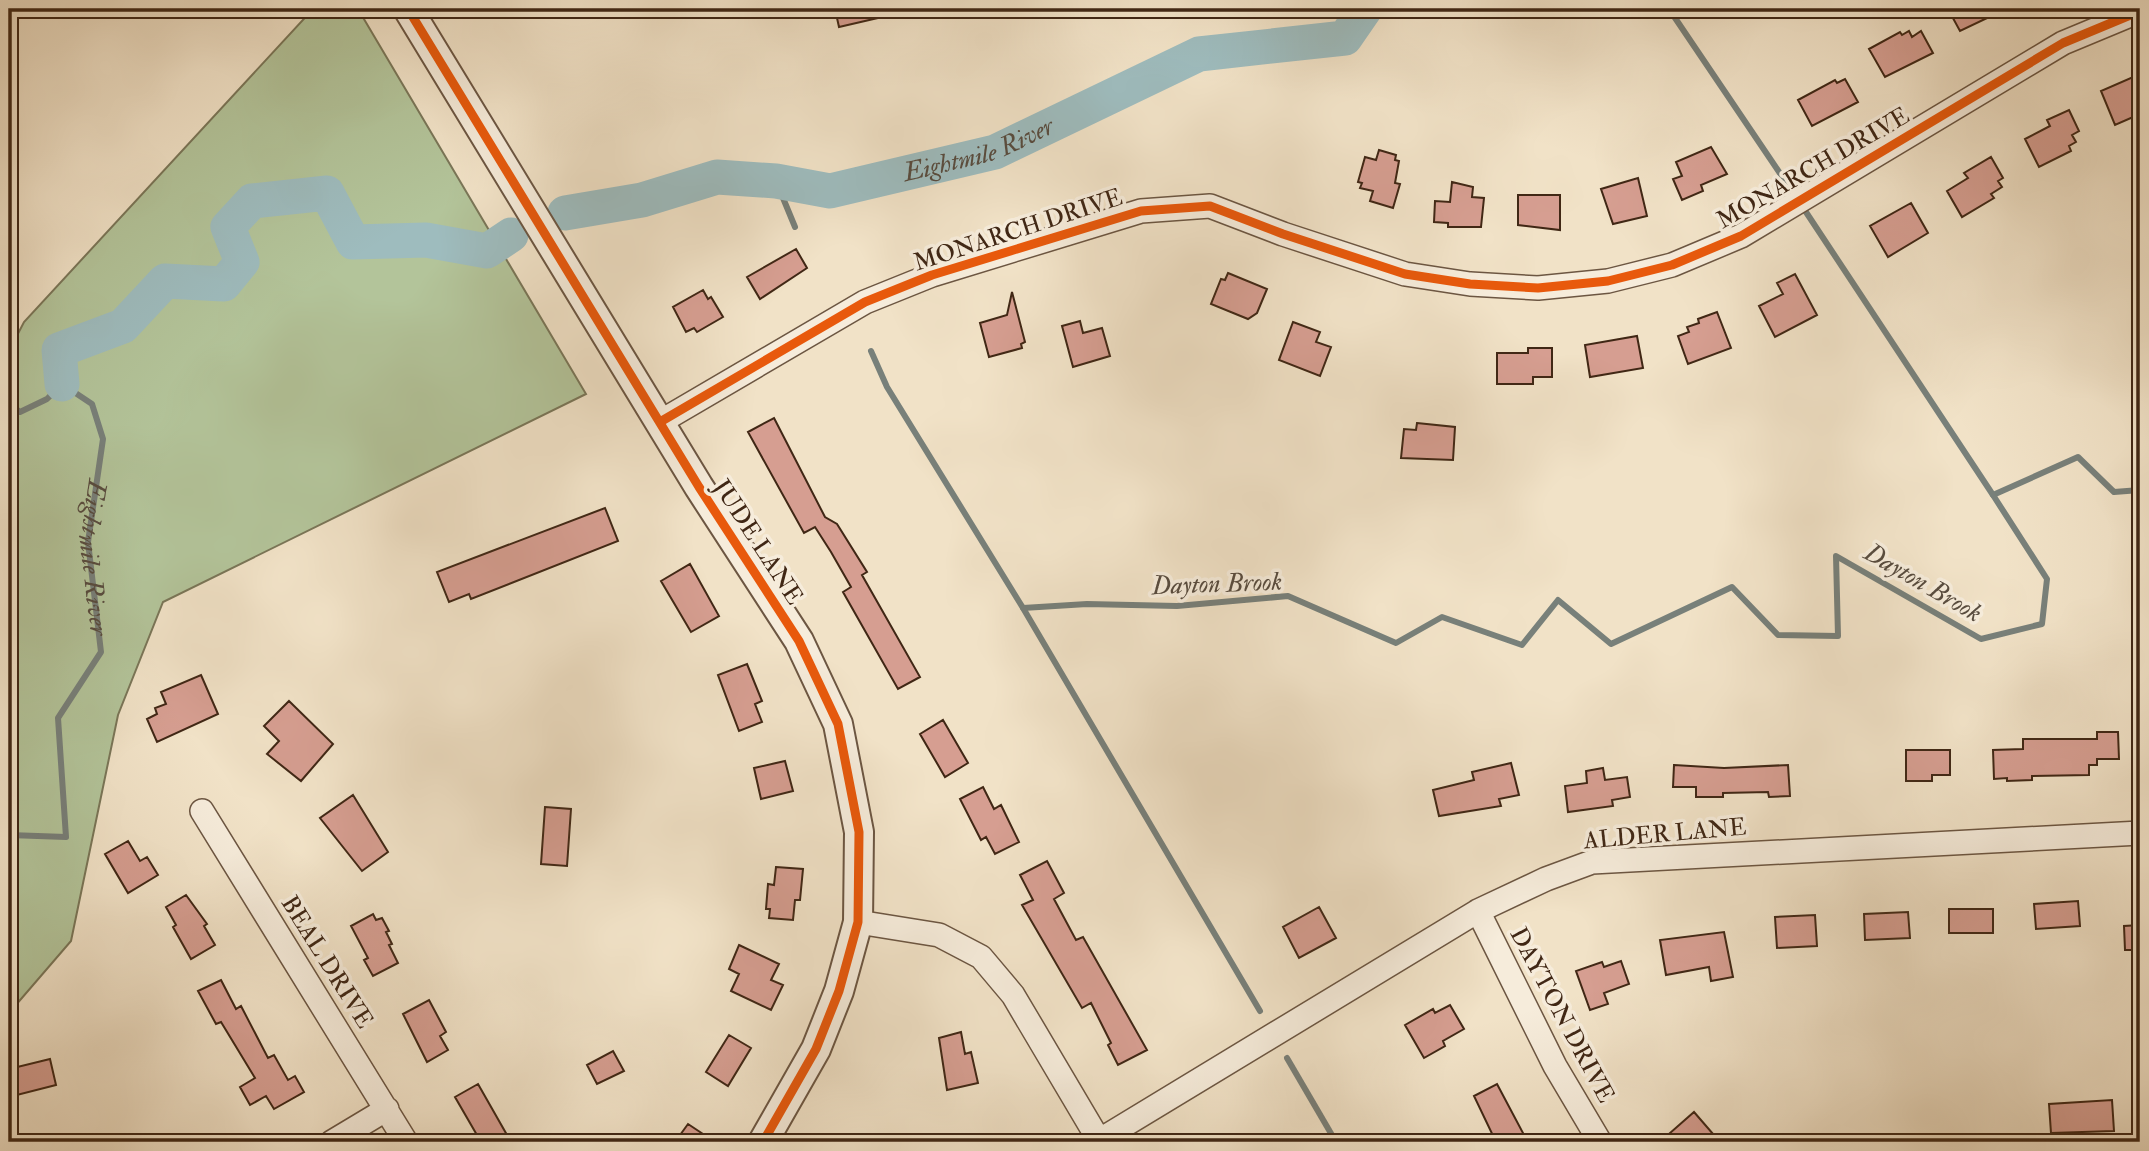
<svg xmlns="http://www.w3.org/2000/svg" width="2149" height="1151" font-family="'IM FELL Double Pica',serif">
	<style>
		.green { fill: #b3c49a; stroke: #7a7658; stroke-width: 2 }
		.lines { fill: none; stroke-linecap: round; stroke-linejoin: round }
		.stream { stroke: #78807a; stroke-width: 6 }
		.river { stroke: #9ebcbe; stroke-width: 35 }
		.building { fill: #d69e91; stroke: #402715; stroke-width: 2 }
		.minor-casing { stroke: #6c5642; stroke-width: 26 }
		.tertiary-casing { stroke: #6c5642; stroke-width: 32 }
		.minor { stroke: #f6ecdb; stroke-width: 23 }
		.tertiary { stroke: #f6ecdb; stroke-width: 28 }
		.cycleway-casing { stroke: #f6ecdb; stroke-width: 13 }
		.cycleway { stroke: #e8590c; stroke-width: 9 }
		.labels { text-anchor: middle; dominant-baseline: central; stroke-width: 7; stroke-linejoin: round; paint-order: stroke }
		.street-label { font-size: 24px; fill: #402715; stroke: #f6ecdb }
		.water-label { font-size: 26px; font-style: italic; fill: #584c3f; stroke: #f6ecdb }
	</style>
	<rect width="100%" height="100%" fill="#f1e2c7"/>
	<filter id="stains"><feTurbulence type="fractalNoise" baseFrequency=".00286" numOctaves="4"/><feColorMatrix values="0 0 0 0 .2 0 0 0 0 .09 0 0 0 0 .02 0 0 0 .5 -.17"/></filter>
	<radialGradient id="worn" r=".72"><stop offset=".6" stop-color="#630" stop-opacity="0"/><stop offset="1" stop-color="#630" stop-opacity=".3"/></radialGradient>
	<path class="green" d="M 313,9 L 358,9 L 586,394 L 163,602 L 118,715 L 71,941 L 9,1013 L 9,351 L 24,322 Z"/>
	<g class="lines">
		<g class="stream">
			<path d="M 1669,9 L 1796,197"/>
			<path d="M 776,181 L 795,227"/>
			<path d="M 1802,206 L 1993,495 L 2078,457 L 2114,492 L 2140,490"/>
			<path d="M 871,351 L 887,387 L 1023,608 L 1087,604 L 1177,606 L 1288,596 L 1396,643 L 1442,617 L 1522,645 L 1558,600 L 1611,644 L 1732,587 L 1778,635 L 1838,636 L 1836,556 L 1981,639 L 2042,624 L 2047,579 L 1993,495"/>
			<path id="s1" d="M 9,404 L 20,412 L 47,399 L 62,384 L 92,404 L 103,439 L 88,542 L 101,652 L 58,718 L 66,837 L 9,835"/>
			<path d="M 1023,608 L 1260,1011"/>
			<path d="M 1287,1058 L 1336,1142"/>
		</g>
		<g class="river">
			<path id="s2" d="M 565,213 L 642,200 L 717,177 L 776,181 L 830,191 L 995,152 L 1199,54 L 1345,38 L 1365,9"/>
			<path d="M 62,384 L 59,350 L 123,326 L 165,281 L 224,284 L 242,262 L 228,227 L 252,201 L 327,193 L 353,242 L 426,240 L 487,251 L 511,235"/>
		</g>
	</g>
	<path class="building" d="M 835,9 L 890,9 L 891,15 L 839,27 Z
		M 1948,9 L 2006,9 L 1960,31 Z
		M 1909,31 L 1912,37 L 1921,31 L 1933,53 L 1885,77 L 1869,49 L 1900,32 L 1902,35 Z
		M 2140,74 L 2140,114 L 2115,125 L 2101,91 Z
		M 1845,79 L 1858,102 L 1812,126 L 1798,100 L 1835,80 L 1837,83 Z
		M 2069,110 L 2079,131 L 2072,135 L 2076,142 L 2069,146 L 2071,151 L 2039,167 L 2025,139 L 2050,126 L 2047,120 Z
		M 1711,147 L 1727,174 L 1701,185 L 1703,191 L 1682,200 L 1673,179 L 1682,176 L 1676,162 Z
		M 1379,150 L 1396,155 L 1395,160 L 1399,161 L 1395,183 L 1400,184 L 1393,208 L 1370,201 L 1373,191 L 1360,188 L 1362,183 L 1358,182 L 1365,157 L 1376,160 Z
		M 1991,157 L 2003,178 L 1998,181 L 2002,187 L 1991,194 L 1994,198 L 1962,217 L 1947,191 L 1968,178 L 1964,173 Z
		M 1638,178 L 1647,216 L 1613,224 L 1601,189 Z
		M 1452,182 L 1473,187 L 1472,197 L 1484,198 L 1481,227 L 1448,227 L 1448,223 L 1434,222 L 1435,201 L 1450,202 Z
		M 1518,195 L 1560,195 L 1560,230 L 1518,225 Z
		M 1911,203 L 1928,233 L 1888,257 L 1870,226 Z
		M 796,249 L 807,268 L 760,299 L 747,277 Z
		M 1228,273 L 1267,289 L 1257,313 L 1248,319 L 1211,304 L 1221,279 L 1225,280 Z
		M 1795,274 L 1817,315 L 1775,337 L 1759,306 L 1783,294 L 1777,283 Z
		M 703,290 L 708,299 L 711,297 L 723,317 L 697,332 L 694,328 L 686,332 L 673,307 Z
		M 1012,292 L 1025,342 L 1021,344 L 1022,348 L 989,357 L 980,323 L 1007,315 Z
		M 1717,312 L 1731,348 L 1688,364 L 1678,336 L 1689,332 L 1687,327 L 1699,323 L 1698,319 Z
		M 1080,321 L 1083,333 L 1102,328 L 1110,356 L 1073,367 L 1062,326 Z
		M 1293,322 L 1320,332 L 1316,342 L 1331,347 L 1320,376 L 1279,360 Z
		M 1637,336 L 1643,368 L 1590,377 L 1585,345 Z
		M 1528,348 L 1552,348 L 1552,377 L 1533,377 L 1533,384 L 1497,384 L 1497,353 L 1528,353 Z
		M 774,418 L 825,517 L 837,524 L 867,572 L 862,575 L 920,677 L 898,689 L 843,592 L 851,587 L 831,552 L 815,527 L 804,533 L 748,432 Z
		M 1417,423 L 1455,427 L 1453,460 L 1401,458 L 1404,429 L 1416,430 Z
		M 605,508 L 618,541 L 471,599 L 469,594 L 449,602 L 437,572 Z
		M 690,564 L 719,616 L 691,632 L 661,581 Z
		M 747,664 L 762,701 L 755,704 L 762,722 L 739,731 L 718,675 Z
		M 201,675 L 218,714 L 157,742 L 147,719 L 157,714 L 155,708 L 166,704 L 161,692 Z
		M 289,701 L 333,744 L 301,781 L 267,754 L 279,741 L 264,726 Z
		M 943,720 L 968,763 L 945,777 L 920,734 Z
		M 2097,732 L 2118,732 L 2119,759 L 2097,759 L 2097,765 L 2089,765 L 2089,775 L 2032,776 L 2032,780 L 2007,781 L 2007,778 L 1994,779 L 1993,750 L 2023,749 L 2023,739 L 2097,739 Z
		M 1906,750 L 1950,750 L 1950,775 L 1932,775 L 1932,781 L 1906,781 Z
		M 785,761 L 793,791 L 761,799 L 754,768 Z
		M 1511,763 L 1519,795 L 1499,799 L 1501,806 L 1439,816 L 1433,790 L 1474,780 L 1472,772 Z
		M 1674,765 L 1724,768 L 1788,765 L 1790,796 L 1769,797 L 1768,792 L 1723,793 L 1723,797 L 1696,797 L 1696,787 L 1673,787 Z
		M 1603,768 L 1605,780 L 1627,777 L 1630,797 L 1612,800 L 1613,806 L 1568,812 L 1565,786 L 1587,783 L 1586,771 Z
		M 983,787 L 994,809 L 1001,805 L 1019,842 L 995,854 L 986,837 L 981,840 L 960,799 Z
		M 353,795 L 388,852 L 362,871 L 320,818 Z
		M 545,807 L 571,809 L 567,866 L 541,864 Z
		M 128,841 L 140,861 L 147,857 L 158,875 L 128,893 L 105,854 Z
		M 1047,861 L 1064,893 L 1054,899 L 1076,940 L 1083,937 L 1147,1050 L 1118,1065 L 1108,1045 L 1111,1043 L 1091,1003 L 1082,1008 L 1022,905 L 1033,900 L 1020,875 Z
		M 776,867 L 803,869 L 800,900 L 795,900 L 793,920 L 769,918 L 770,909 L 766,909 L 768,884 L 774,885 Z
		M 186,895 L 207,924 L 204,926 L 215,945 L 191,959 L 173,927 L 176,925 L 166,907 Z
		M 2078,901 L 2080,926 L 2036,929 L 2034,904 Z
		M 1319,907 L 1336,938 L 1299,958 L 1283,927 Z
		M 1949,909 L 1993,909 L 1993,933 L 1949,933 Z
		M 1908,912 L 1910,938 L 1865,940 L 1864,914 Z
		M 373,914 L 376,920 L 382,918 L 389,931 L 386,932 L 392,944 L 389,945 L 398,963 L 373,976 L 364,960 L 368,958 L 351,926 Z
		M 1815,915 L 1817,946 L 1777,948 L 1775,917 Z
		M 2140,925 L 2140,950 L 2125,950 L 2124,926 Z
		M 1724,932 L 1733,977 L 1711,981 L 1709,967 L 1666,975 L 1660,940 Z
		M 739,945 L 779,964 L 771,980 L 783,985 L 771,1010 L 731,991 L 739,974 L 729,969 Z
		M 1621,961 L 1629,984 L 1604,993 L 1608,1004 L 1590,1010 L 1576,971 L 1602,962 L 1604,967 Z
		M 221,980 L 236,1009 L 241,1006 L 268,1058 L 274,1055 L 288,1080 L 295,1076 L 304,1092 L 274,1109 L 266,1096 L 250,1105 L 240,1087 L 255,1078 L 221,1022 L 216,1024 L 198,991 Z
		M 429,1000 L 446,1032 L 440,1036 L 448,1050 L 427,1062 L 403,1014 Z
		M 1450,1005 L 1464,1029 L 1443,1041 L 1445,1046 L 1424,1058 L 1405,1025 L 1433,1009 L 1435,1013 Z
		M 961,1032 L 965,1054 L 971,1052 L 978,1083 L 947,1090 L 939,1038 Z
		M 729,1035 L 751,1048 L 728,1086 L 706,1072 Z
		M 613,1051 L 624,1071 L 597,1084 L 587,1065 Z
		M 50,1059 L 56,1085 L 9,1097 L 9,1069 Z
		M 478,1084 L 507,1135 L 495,1142 L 481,1142 L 455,1097 Z
		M 1497,1084 L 1523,1133 L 1506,1142 L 1496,1142 L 1474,1096 Z
		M 2112,1100 L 2114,1131 L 2051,1133 L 2049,1104 Z
		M 1694,1112 L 1720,1142 L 1678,1142 L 1670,1133 Z
		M 688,1124 L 715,1142 L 675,1142 Z"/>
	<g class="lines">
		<defs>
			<path id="minor" d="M 660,422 L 865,302 L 932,275 L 1141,211 L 1210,206 L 1283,234 L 1405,274 L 1470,284 L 1538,288 L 1608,281 L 1672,265 L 1741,236 L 2063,43 L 2140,11
				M 202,811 L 406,1142
				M 1478,911 L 1555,1066 L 1600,1142
				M 858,922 L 939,935 L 981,957 L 1013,995 L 1100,1142
				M 1100,1140 L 1478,911 L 1546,879 L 1592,862 L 2140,833
				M 332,1142 L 387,1109"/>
			<path id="tertiary" d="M 408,9 L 699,487 L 799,641 L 838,724 L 859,832 L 858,922 L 839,991 L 816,1049 L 763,1142"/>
		</defs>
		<use href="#minor" class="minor-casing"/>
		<use href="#tertiary" class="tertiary-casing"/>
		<use href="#minor" class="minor"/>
		<use href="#tertiary" class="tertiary"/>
		<defs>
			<path id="cycleway" d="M 408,9 L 699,487 L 799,641 L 838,724 L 859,832 L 858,922 L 839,991 L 816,1049 L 763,1142
				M 660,422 L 865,302 L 932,275 L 1141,211 L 1210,206 L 1283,234 L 1405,274 L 1470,284 L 1538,288 L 1608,281 L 1672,265 L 1741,236 L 2063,43 L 2140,11"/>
		</defs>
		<use href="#cycleway" class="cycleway-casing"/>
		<use href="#cycleway" class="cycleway"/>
	</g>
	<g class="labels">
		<g class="street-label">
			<text transform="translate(1813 168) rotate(-30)">MONARCH DRIVE</text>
			<text transform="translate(1018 230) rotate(-18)">MONARCH DRIVE</text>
			<text transform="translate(758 542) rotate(57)">JUDE LANE</text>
			<text transform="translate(1665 834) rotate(-5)">ALDER LANE</text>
			<text transform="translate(327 962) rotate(58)">BEAL DRIVE</text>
			<text transform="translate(1562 1015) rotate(62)">DAYTON DRIVE</text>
		</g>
		<g class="water-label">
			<text stroke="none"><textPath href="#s2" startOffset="425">Eightmile River</textPath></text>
			<text stroke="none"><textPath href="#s1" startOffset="257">Eightmile River</textPath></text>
			<text transform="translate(1923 583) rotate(30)">Dayton Brook</text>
			<text transform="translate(1217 584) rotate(-2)">Dayton Brook</text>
		</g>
	</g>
	<rect width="2149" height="1151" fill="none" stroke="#f1e2c7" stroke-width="35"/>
	<rect x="10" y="10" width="2128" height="1130" fill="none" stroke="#402715" stroke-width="3.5"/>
	<rect x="18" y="18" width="2114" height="1116" fill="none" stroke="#402715" stroke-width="2"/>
	<rect width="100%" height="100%" filter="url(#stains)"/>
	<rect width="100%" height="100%" fill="url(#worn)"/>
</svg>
